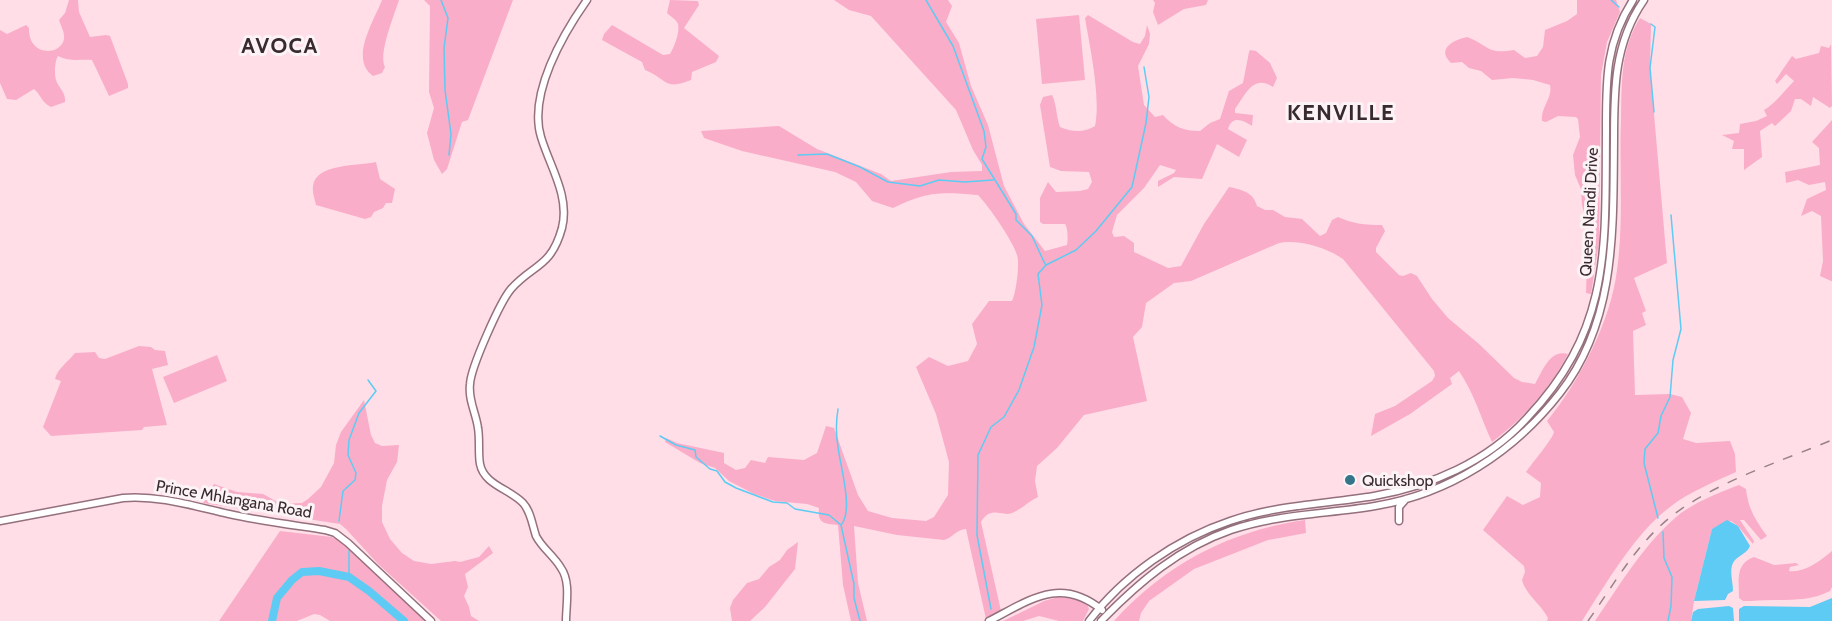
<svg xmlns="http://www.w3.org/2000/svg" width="1832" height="621" font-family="Cabin,sans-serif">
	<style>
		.green { fill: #faadc8 }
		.water { fill: #5dcbf3 }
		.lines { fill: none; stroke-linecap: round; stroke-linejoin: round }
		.stream { stroke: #5dcbf3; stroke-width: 1.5 }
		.river { stroke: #5dcbf3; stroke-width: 8 }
		.secondary-casing { stroke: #94707c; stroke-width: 9 }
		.secondary { stroke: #fff; stroke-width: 6 }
		.rail { stroke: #998188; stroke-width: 1.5; stroke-dasharray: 10 10; stroke-linecap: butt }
		.poi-dot { fill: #36748a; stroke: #fbf3f5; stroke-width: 2 }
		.labels { text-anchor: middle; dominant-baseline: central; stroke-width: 6; stroke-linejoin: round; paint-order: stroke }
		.street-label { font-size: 16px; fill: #392a2f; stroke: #fbf3f5 }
		.poi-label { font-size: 16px; fill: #392a2f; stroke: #fbf3f5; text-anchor: start }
		.district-label { font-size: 22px; font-weight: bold; letter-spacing: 1.5px; fill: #392a2f; stroke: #fbf3f5 }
	</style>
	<rect width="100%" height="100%" fill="#ffdee8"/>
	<path class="green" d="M 69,0 L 78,0 L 79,12 L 90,37 L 106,35 L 110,36 L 128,84 L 128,88 L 109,96 L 92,60 C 80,59 69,62 58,56 C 55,60 54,73 56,80 C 59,89 66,92 65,102 L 51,107 C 42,103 41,95 34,89 L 16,100 L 7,99 L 0,83 L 0,30 L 7,34 L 26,25 L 29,28 C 28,57 61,56 64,39 C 65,33 61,26 59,20 L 65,13 Z
		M 382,0 L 399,0 C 394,16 378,54 385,67 L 382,73 L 373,76 C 349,59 374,21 382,0 Z
		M 424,0 L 513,0 L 468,120 L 462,122 L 447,169 L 442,174 L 434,160 L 427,133 L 434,108 L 429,92 L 430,6 Z
		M 670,0 L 698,1 L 699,5 L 684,28 L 719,56 L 716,62 L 692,72 L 691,80 C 663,91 668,79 645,70 L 642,62 L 602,40 L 604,34 L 612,25 L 663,55 L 670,54 C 674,47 680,33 678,24 C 677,20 670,16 667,13 Z
		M 834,0 L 948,0 L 952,6 L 946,22 L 959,43 L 971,86 L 988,125 L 1004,186 L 1024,224 L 1045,251 L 1067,245 C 1068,240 1068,228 1065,224 L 1043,224 L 1040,222 L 1040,198 L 1048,182 L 1056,192 L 1080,191 L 1088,189 L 1092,182 L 1089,172 L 1061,171 L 1050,167 L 1040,105 L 1043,97 L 1052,95 C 1057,105 1056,116 1060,127 C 1072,132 1084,133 1095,126 C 1101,97 1090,48 1085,18 L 1088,15 L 1133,42 L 1140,44 L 1145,36 L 1147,25 L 1150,34 L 1149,44 L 1138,66 L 1144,105 L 1155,117 L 1163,115 C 1174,127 1183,131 1200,131 L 1210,123 L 1220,119 L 1229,91 L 1243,83 L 1249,52 L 1250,50 L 1256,51 L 1270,63 L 1277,78 L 1273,87 C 1253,74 1246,94 1235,109 L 1235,113 L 1253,115 L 1252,126 C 1243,120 1232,115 1228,129 L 1247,140 L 1239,157 L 1217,144 L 1202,179 L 1174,177 L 1158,187 L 1158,181 L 1174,173 L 1176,170 L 1160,165 L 1144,188 L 1117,215 L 1112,232 L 1114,237 L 1124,236 L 1134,243 L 1134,252 L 1168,268 L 1181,266 L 1204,224 L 1229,187 C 1243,190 1253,192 1257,206 L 1265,210 L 1273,210 L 1285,217 L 1302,219 L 1320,236 L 1326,233 L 1332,220 L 1338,217 C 1353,224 1366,225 1382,225 L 1385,231 L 1376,248 L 1376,252 L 1399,275 L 1403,276 L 1411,273 L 1417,276 L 1432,299 L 1448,318 L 1479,344 L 1514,378 L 1522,382 L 1535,384 C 1543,370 1550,349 1568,354 C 1550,389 1524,418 1492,442 C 1481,418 1474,393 1459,371 L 1450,378 L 1452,384 L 1410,414 L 1371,436 L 1375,414 L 1395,406 L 1432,381 L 1435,376 L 1434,371 L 1343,259 C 1327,248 1299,239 1279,243 L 1191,281 L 1174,283 L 1146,303 L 1142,327 L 1133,337 L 1147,401 L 1084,415 L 1057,448 L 1037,466 L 1035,481 L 1038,497 C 1029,501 1022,509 1012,513 C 1002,517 991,505 981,522 L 1001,611 L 986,619 L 966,529 C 957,529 952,538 944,540 L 897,535 L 854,526 L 858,583 L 867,621 L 851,621 L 843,585 L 838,525 C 824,524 817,523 819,508 L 807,504 L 775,501 L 754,494 L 729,481 L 715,468 L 700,463 L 665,442 L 666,438 L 677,443 L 724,453 L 724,463 L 736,470 L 745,468 L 751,460 L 765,463 L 768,457 L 804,460 L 817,453 L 826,426 L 834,428 L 858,495 L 868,511 L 892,518 L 926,521 L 934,517 L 948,495 L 949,462 L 936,414 L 916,367 L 929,357 L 948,366 L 968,361 L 977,344 L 972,324 L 989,301 L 1012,301 C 1016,294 1020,263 1017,255 C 1013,241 988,205 978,195 C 939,192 929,191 893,208 L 872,201 L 856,182 L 835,172 L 742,151 L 704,138 L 701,131 L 779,126 L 817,149 L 881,174 L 891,181 L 951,172 L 982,171 L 982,165 L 973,150 L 956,110 L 871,16 L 849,10 Z
		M 1153,0 L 1208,0 L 1206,5 L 1184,9 L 1158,25 L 1153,12 L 1155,3 Z
		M 1577,0 L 1616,0 L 1620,12 L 1607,42 L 1601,75 L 1599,242 L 1591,294 L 1586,293 L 1588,229 L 1582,205 L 1581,189 L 1575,175 L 1573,155 L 1580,137 L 1578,119 L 1576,117 L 1558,116 L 1546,122 L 1542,121 C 1540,108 1553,98 1550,85 L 1533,80 L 1513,78 L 1492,80 L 1481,71 L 1469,68 L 1462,62 L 1451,63 C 1436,49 1453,40 1467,37 C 1489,45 1486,55 1514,50 L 1525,58 L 1537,56 L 1543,47 L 1545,30 L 1567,21 L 1577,14 Z
		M 1079,15 L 1085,80 L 1042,84 L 1036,19 Z
		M 1640,18 L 1651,24 L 1650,68 L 1667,263 L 1634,278 L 1646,311 L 1642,313 L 1646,325 L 1633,331 L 1635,395 L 1670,394 L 1682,397 L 1691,413 L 1683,439 L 1696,443 L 1730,441 L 1735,454 L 1736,472 C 1714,482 1689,492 1670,507 C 1636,532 1605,585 1582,621 L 1547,621 L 1548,618 C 1541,604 1526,595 1522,580 L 1525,572 L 1524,566 L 1483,530 L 1507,496 L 1523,505 L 1540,497 L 1541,483 L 1526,472 C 1532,463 1552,440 1554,432 L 1547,421 C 1579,382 1611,321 1617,270 C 1624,220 1619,169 1621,120 C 1622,83 1620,50 1640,18 Z
		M 1831,44 L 1832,106 L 1830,108 L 1813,97 L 1811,106 L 1801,99 L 1795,99 L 1791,111 L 1775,126 L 1772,123 L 1760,131 L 1762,157 L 1744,170 L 1744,149 L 1732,149 L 1734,141 L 1722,135 L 1739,133 L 1740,124 L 1756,121 L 1767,116 L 1764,110 C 1774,105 1785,90 1794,81 L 1786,74 L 1777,84 L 1775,81 L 1792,56 L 1796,59 L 1819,53 L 1821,46 L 1829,48 Z
		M 1832,120 L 1832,281 L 1831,281 L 1820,276 L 1823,261 L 1821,216 L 1812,211 L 1801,216 L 1807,199 L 1826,190 L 1825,182 L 1809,185 L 1798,180 L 1786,183 L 1785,172 L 1820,165 L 1819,148 L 1812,142 Z
		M 376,162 L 380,179 L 395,189 L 392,203 L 386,203 L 383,208 L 374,212 L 371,217 L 365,219 L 316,205 C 315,199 312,193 313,186 C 316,163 359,166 376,162 Z
		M 139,346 L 151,347 L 155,350 L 165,351 L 168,365 L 152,369 L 167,425 L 144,427 L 142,430 L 51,436 L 43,427 L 61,381 L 55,379 C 57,369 68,362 75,353 L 95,352 L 99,358 L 105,359 Z
		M 217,355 L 227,381 L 174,403 L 163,377 Z
		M 364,400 L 371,435 L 375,443 L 382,446 L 399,445 L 397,462 L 387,480 L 382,506 L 382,522 L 390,539 L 402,553 L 414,561 L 431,564 L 455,561 L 460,562 L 479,557 L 489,546 L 493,553 L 465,574 L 468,587 L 464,596 L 469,607 L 471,616 L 479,621 L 441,621 L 378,564 L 346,529 L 340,524 L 203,503 L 214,484 L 237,492 L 263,494 L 281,504 L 302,503 L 308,499 L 321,487 L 334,463 L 336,445 L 341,432 Z
		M 1739,485 L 1746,489 C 1748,508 1755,520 1767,536 L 1761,540 L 1744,520 L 1740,520 L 1754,541 L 1753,544 L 1738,526 L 1731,521 L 1712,529 L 1694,601 L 1691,621 L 1595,621 C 1621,583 1645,542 1681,513 C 1698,501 1720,492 1739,485 Z
		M 1305,520 L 1306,533 L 1268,540 L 1194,569 L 1149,601 L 1141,613 L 1139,621 L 1114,621 C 1164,565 1231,530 1305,520 Z
		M 280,531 L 332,537 L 340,540 L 425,621 L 330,621 L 320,615 L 314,614 L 297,621 L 219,621 Z
		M 798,542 L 795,569 L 765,607 L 750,621 L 732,621 L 730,608 L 733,600 L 747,583 L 759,579 L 769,567 L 780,560 L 787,550 Z
		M 1832,551 L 1832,587 L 1830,591 C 1806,604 1777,598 1751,601 L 1743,601 L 1739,598 C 1739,580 1735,564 1754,557 L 1774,565 L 1796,563 L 1799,565 L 1790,567 L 1789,571 C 1805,573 1820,561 1832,551 Z
		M 1058,597 L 1076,599 L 1087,604 L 1089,609 L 1083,621 L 1059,621 L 1039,616 L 1023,621 L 1003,621 L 1044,601 Z"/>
	<path class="water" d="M 1727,520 L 1738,526 L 1750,546 C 1747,553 1740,555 1735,560 C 1728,568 1733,581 1733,591 L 1728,594 L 1725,600 L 1694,601 L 1712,529 Z
		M 1832,598 L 1832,621 L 1739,621 L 1739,609 L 1744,606 L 1810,607 Z
		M 1729,606 L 1733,608 L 1734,621 L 1691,621 L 1693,612 L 1698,609 Z"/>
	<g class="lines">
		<path class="stream" d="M 441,0 L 448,18 L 444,48 L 445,90 L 451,134 L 449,155
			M 926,0 L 953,46 L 984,131 L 986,147 L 982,159 L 1016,214 L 1016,220 L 1032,236 L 1045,264
			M 1611,0 L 1619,7
			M 1651,24 L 1655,27 L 1650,68 L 1654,112
			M 798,155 L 827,154 L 860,167 L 888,182 L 920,186 L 939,180 L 965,182 L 993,180
			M 838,409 C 836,421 836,435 838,447 C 840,465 854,511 841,525
			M 660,436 L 676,445 L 695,450 L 696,457 L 710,469 L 717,471 L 725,482 L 736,488 L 773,502 L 787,503 L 795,509 L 829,515 L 841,525 L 854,584 L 854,598 L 860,621
			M 1658,518 L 1644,463 L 1645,449 L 1658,433 L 1661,416 L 1670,397 L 1673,360 L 1681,329 L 1671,215
			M 339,521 L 343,491 L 355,480 L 356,473 L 348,455 L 349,440 L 359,413 L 376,391 L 368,380
			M 1663,532 L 1664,558 L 1672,577 L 1671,606 L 1668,621
			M 349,577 L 349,551
			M 991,609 L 977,535 L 978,455 L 991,427 L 1004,417 L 1019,390 L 1034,347 L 1042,305 L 1038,274 L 1046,265 L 1076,250 L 1096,231 L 1132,187 L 1146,123 L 1149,97 L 1144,67"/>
		<path class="river" d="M 272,621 L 277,598 L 292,580 L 302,572 L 319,571 L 349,577 L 369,591 L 404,621"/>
		<defs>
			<path id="secondary" d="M 0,521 L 123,498 C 159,495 193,506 229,514 C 261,521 293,525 325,530 L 335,533 L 348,543 L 431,621
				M 1399,521 L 1399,507 L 1406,499
				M 566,621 C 566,605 571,582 561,568 C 554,556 542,548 536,536 C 532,524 531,512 523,503 C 510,489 484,485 480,464 C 478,453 480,440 478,428 C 476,413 468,400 470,384 C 471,367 500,302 511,289 C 533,264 551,268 562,228 C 570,196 550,167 541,137 C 528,94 563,34 587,0
				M 989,621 C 1030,600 1060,576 1102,610
				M 1089,621 C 1123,576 1176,539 1230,521 C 1276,505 1326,504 1374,496 C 1431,486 1487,462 1527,418 C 1612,328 1605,247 1606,132 C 1606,82 1605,43 1633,0
				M 1101,621 C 1139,582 1179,548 1231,530 C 1278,514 1327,514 1375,506 C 1449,494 1514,452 1560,393 C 1617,320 1613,228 1614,140 C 1614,90 1614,43 1644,0"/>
		</defs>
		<use href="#secondary" class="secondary-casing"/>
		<use href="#secondary" class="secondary"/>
		<path class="rail" d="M 1588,621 C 1610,590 1630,555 1657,529 C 1699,487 1777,463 1832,440"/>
	</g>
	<circle class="poi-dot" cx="1350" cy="480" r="6"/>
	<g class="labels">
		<g class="street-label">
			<text transform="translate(1589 212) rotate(-87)">Queen Nandi Drive</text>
			<text transform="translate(234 499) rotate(10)">Prince Mhlangana Road</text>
		</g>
		<g class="poi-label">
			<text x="1362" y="480">Quickshop</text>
		</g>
		<g class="district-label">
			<text x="280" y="45">AVOCA</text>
			<text x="1341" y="112">KENVILLE</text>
		</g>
	</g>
</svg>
